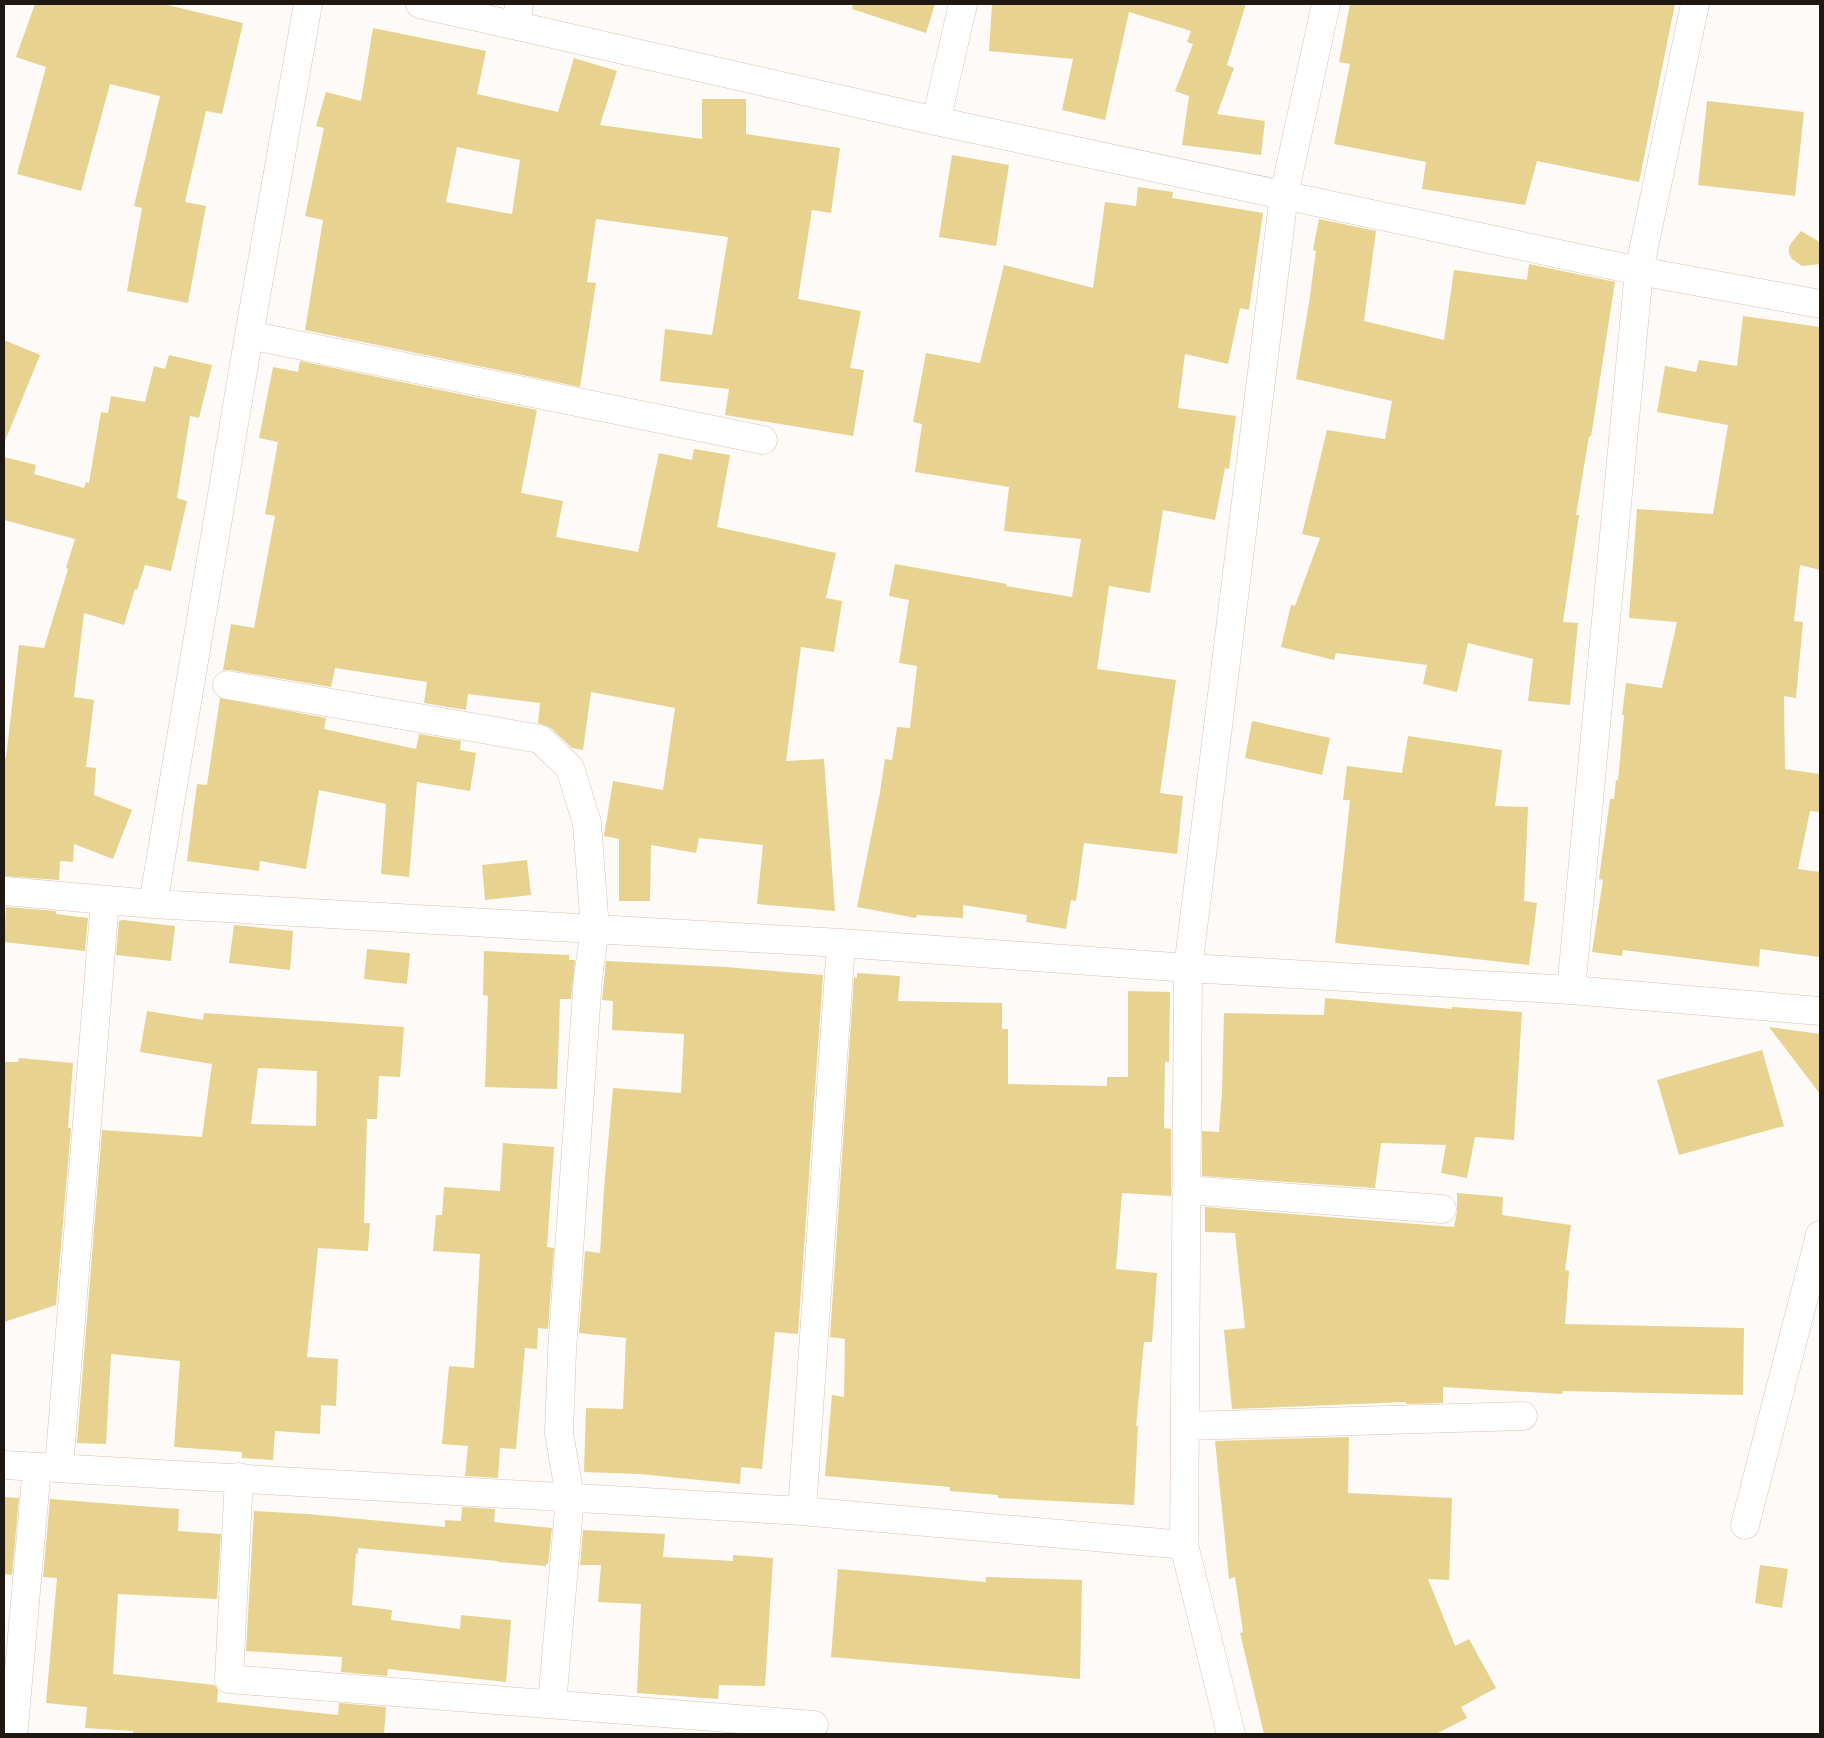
<svg xmlns="http://www.w3.org/2000/svg" width="1824" height="1738" font-family="'DM Sans',sans-serif">
	<style>
		.building { fill: #e8d290; fill-rule: evenodd }
		.lines { fill: none; stroke-linecap: round; stroke-linejoin: round }
		.minor-casing { stroke: #d6c2b4; stroke-width: 29 }
		.minor { stroke: #fff; stroke-width: 28 }
	</style>
	<rect width="100%" height="100%" fill="#fefaf7"/>
	<path class="building" d="M 35,4 L 163,4 L 243,23 L 222,114 L 206,111 L 185,202 L 206,206 L 188,303 L 127,291 L 142,208 L 134,206 L 160,96 L 110,84 L 81,191 L 17,174 L 46,67 L 16,57 Z
		M 853,4 L 935,4 L 926,33 L 852,9 Z
		M 992,4 L 1246,4 L 1227,65 L 1234,68 L 1217,114 L 1265,121 L 1261,155 L 1182,145 L 1189,96 L 1175,91 L 1193,44 L 1187,42 L 1191,31 L 1129,12 L 1105,120 L 1062,110 L 1073,59 L 989,51 Z
		M 1350,4 L 1675,4 L 1639,182 L 1537,161 L 1525,205 L 1422,189 L 1426,162 L 1334,144 L 1350,64 L 1339,62 Z
		M 373,28 L 486,51 L 477,94 L 558,112 L 574,58 L 617,71 L 600,125 L 702,139 L 702,99 L 746,99 L 746,134 L 840,148 L 831,213 L 812,210 L 798,299 L 861,311 L 850,368 L 864,370 L 853,436 L 725,415 L 729,389 L 660,381 L 665,329 L 712,335 L 728,237 L 596,219 L 587,282 L 596,283 L 580,387 L 305,330 L 323,220 L 305,216 L 324,128 L 316,126 L 326,92 L 361,101 ZM 457,147 L 520,160 L 512,214 L 446,202 Z
		M 1707,101 L 1804,112 L 1795,196 L 1698,185 Z
		M 952,155 L 1009,165 L 996,246 L 939,237 Z
		M 1138,187 L 1173,192 L 1172,198 L 1263,213 L 1249,310 L 1240,308 L 1228,364 L 1185,354 L 1178,408 L 1236,416 L 1229,469 L 1225,468 L 1215,520 L 1163,510 L 1150,593 L 1109,586 L 1097,669 L 1176,680 L 1160,793 L 1183,796 L 1177,854 L 1084,843 L 1076,901 L 1071,900 L 1066,929 L 1026,922 L 1027,915 L 963,905 L 963,918 L 917,915 L 916,918 L 857,907 L 880,792 L 885,759 L 892,760 L 897,727 L 910,728 L 917,666 L 899,663 L 909,600 L 889,596 L 895,564 L 1007,584 L 1006,586 L 1072,597 L 1081,539 L 1004,531 L 1009,487 L 915,472 L 922,424 L 913,422 L 926,353 L 980,363 L 1004,265 L 1093,288 L 1105,202 L 1136,206 Z
		M 1319,219 L 1376,231 L 1364,321 L 1444,340 L 1454,270 L 1527,280 L 1529,264 L 1615,282 L 1591,437 L 1589,436 L 1576,515 L 1579,515 L 1563,622 L 1578,623 L 1570,705 L 1528,701 L 1533,659 L 1468,643 L 1457,692 L 1423,684 L 1427,665 L 1336,653 L 1334,660 L 1281,647 L 1291,605 L 1295,606 L 1320,538 L 1302,534 L 1327,430 L 1385,439 L 1392,401 L 1296,379 L 1309,303 L 1316,251 L 1313,250 Z
		M 1801,231 L 1818,241 L 1820,246 L 1820,264 L 1802,266 L 1792,259 L 1789,254 L 1789,247 L 1792,242 Z
		M 1743,316 L 1820,327 L 1820,570 L 1800,565 L 1794,621 L 1803,622 L 1796,698 L 1784,696 L 1785,769 L 1820,774 L 1820,812 L 1810,811 L 1798,869 L 1820,872 L 1820,957 L 1760,949 L 1759,967 L 1623,950 L 1622,956 L 1592,952 L 1603,880 L 1599,879 L 1610,799 L 1614,799 L 1616,780 L 1618,781 L 1624,715 L 1622,715 L 1626,683 L 1662,688 L 1677,622 L 1629,618 L 1637,509 L 1713,514 L 1728,425 L 1657,412 L 1665,366 L 1696,372 L 1699,360 L 1737,366 Z
		M 4,340 L 40,355 L 5,441 L 4,441 Z
		M 169,355 L 212,365 L 199,418 L 190,416 L 177,498 L 187,501 L 171,571 L 145,565 L 137,590 L 135,589 L 124,625 L 84,613 L 74,697 L 94,700 L 86,767 L 96,768 L 94,795 L 132,810 L 113,859 L 74,844 L 73,862 L 60,861 L 59,880 L 4,876 L 4,757 L 6,758 L 19,645 L 44,648 L 68,569 L 66,568 L 75,539 L 4,520 L 4,457 L 36,465 L 34,474 L 84,488 L 86,482 L 89,483 L 101,412 L 108,413 L 111,396 L 145,402 L 154,366 L 165,369 Z
		M 300,361 L 537,410 L 521,493 L 563,501 L 556,537 L 638,552 L 659,453 L 692,460 L 694,449 L 730,455 L 717,527 L 836,553 L 826,598 L 842,601 L 834,652 L 801,647 L 786,761 L 824,759 L 835,911 L 757,904 L 763,845 L 699,838 L 696,853 L 651,845 L 650,901 L 619,901 L 619,839 L 604,836 L 613,781 L 663,790 L 675,708 L 591,692 L 583,750 L 572,748 L 551,728 L 538,723 L 540,703 L 468,694 L 466,710 L 424,703 L 427,682 L 335,668 L 331,687 L 230,670 L 223,670 L 231,624 L 254,628 L 275,516 L 265,514 L 278,442 L 259,438 L 273,367 L 298,372 Z
		M 220,698 L 326,718 L 324,729 L 416,749 L 419,734 L 461,741 L 460,750 L 476,753 L 470,791 L 417,782 L 409,877 L 381,874 L 386,804 L 319,790 L 306,869 L 260,861 L 259,871 L 187,861 L 197,784 L 207,785 Z
		M 1252,721 L 1330,738 L 1322,775 L 1245,758 Z
		M 1408,736 L 1502,750 L 1495,806 L 1528,807 L 1524,901 L 1537,903 L 1529,965 L 1335,943 L 1350,800 L 1343,800 L 1347,766 L 1402,773 Z
		M 527,860 L 531,895 L 485,900 L 482,865 Z
		M 6,907 L 56,911 L 56,914 L 88,918 L 85,951 L 4,942 Z
		M 123,920 L 175,926 L 171,961 L 116,955 L 119,921 Z
		M 234,925 L 293,931 L 290,970 L 229,963 Z
		M 367,949 L 410,953 L 407,984 L 364,979 Z
		M 484,951 L 569,955 L 569,960 L 575,960 L 571,999 L 560,999 L 557,1089 L 485,1087 L 488,996 L 483,995 Z
		M 606,961 L 726,967 L 823,975 L 798,1334 L 775,1332 L 762,1469 L 741,1467 L 740,1484 L 639,1474 L 584,1472 L 586,1408 L 623,1409 L 626,1338 L 579,1333 L 585,1251 L 600,1253 L 604,1189 L 613,1088 L 681,1093 L 684,1034 L 612,1030 L 613,1001 L 602,1000 Z
		M 857,973 L 900,976 L 898,1001 L 1002,1003 L 1002,1029 L 1008,1029 L 1008,1084 L 1107,1086 L 1107,1077 L 1128,1077 L 1128,991 L 1170,992 L 1169,1062 L 1165,1062 L 1164,1128 L 1171,1129 L 1171,1196 L 1122,1193 L 1116,1269 L 1157,1273 L 1152,1342 L 1144,1342 L 1136,1426 L 1138,1426 L 1134,1505 L 998,1498 L 998,1495 L 950,1491 L 950,1487 L 825,1476 L 832,1395 L 844,1397 L 845,1339 L 830,1337 L 854,977 L 857,978 Z
		M 1325,998 L 1452,1009 L 1452,1007 L 1522,1012 L 1514,1140 L 1475,1137 L 1467,1178 L 1441,1173 L 1446,1145 L 1381,1143 L 1375,1188 L 1202,1176 L 1202,1131 L 1219,1132 L 1222,1091 L 1224,1013 L 1324,1015 Z
		M 147,1011 L 203,1020 L 204,1013 L 404,1027 L 400,1077 L 379,1076 L 377,1119 L 367,1119 L 364,1223 L 370,1223 L 368,1251 L 318,1248 L 307,1357 L 338,1359 L 336,1406 L 321,1405 L 320,1434 L 275,1431 L 273,1460 L 242,1458 L 242,1452 L 174,1447 L 180,1361 L 111,1354 L 106,1444 L 77,1443 L 102,1130 L 202,1137 L 212,1064 L 140,1052 ZM 258,1068 L 317,1071 L 316,1126 L 251,1124 Z
		M 1769,1027 L 1820,1034 L 1820,1094 Z
		M 1762,1050 L 1784,1126 L 1679,1155 L 1657,1080 Z
		M 19,1058 L 73,1063 L 68,1128 L 71,1128 L 56,1305 L 4,1322 L 4,1062 L 18,1062 Z
		M 503,1143 L 554,1147 L 547,1247 L 554,1248 L 548,1329 L 538,1328 L 537,1349 L 525,1348 L 516,1449 L 500,1448 L 498,1478 L 465,1476 L 468,1446 L 442,1444 L 449,1366 L 474,1368 L 480,1254 L 433,1251 L 436,1215 L 442,1215 L 444,1187 L 500,1191 Z
		M 1457,1193 L 1503,1197 L 1502,1215 L 1571,1225 L 1565,1270 L 1569,1271 L 1565,1324 L 1744,1328 L 1743,1395 L 1563,1391 L 1562,1394 L 1443,1387 L 1443,1403 L 1406,1404 L 1406,1402 L 1232,1409 L 1224,1330 L 1245,1328 L 1235,1233 L 1205,1232 L 1205,1207 L 1454,1227 L 1457,1211 Z
		M 1349,1437 L 1348,1493 L 1452,1498 L 1449,1580 L 1428,1579 L 1455,1646 L 1469,1639 L 1496,1688 L 1461,1707 L 1467,1718 L 1436,1734 L 1264,1734 L 1240,1633 L 1243,1632 L 1235,1577 L 1229,1579 L 1215,1441 Z
		M 4,1497 L 19,1498 L 12,1575 L 4,1574 Z
		M 50,1499 L 179,1509 L 178,1531 L 221,1534 L 217,1599 L 118,1594 L 113,1674 L 215,1685 L 218,1690 L 217,1702 L 338,1715 L 339,1703 L 386,1707 L 384,1734 L 133,1734 L 133,1731 L 85,1728 L 87,1707 L 46,1703 L 57,1578 L 43,1577 Z
		M 462,1507 L 495,1509 L 494,1522 L 552,1528 L 548,1564 L 546,1564 L 546,1566 L 498,1562 L 498,1561 L 358,1548 L 358,1554 L 356,1553 L 352,1605 L 392,1610 L 391,1620 L 460,1629 L 461,1615 L 511,1620 L 506,1682 L 388,1669 L 387,1676 L 341,1672 L 342,1657 L 246,1651 L 254,1511 L 308,1514 L 445,1527 L 445,1520 L 461,1521 Z
		M 583,1530 L 665,1534 L 663,1557 L 733,1561 L 733,1555 L 773,1558 L 765,1686 L 719,1685 L 718,1699 L 637,1693 L 641,1604 L 598,1602 L 601,1565 L 580,1565 Z
		M 1760,1565 L 1788,1569 L 1782,1608 L 1755,1603 Z
		M 838,1569 L 986,1582 L 986,1577 L 1082,1580 L 1080,1679 L 831,1657 Z"/>
	<g class="lines">
		<defs>
			<path id="minor" d="M 420,4 L 936,121 L 1639,271 L 1820,304
				M 517,26 L 519,4
				M 936,121 L 963,4
				M 249,335 L 763,440
				M 227,685 L 540,739 L 570,768 L 587,823 L 595,929 L 588,977 L 562,1351 L 559,1433 L 570,1497 L 552,1704
				M 4,891 L 153,904 L 841,943 L 1188,968 L 1571,990 L 1820,1011
				M 153,904 L 249,335 L 308,4
				M 1571,990 L 1639,271 L 1695,4
				M 1186,1190 L 1442,1209
				M 1185,1426 L 1523,1416
				M 4,1465 L 802,1511 L 1184,1545
				M 59,1467 L 105,901
				M 239,1477 L 229,1679 L 814,1725
				M 802,1511 L 841,943
				M 1745,1525 L 1820,1235
				M 14,1727 L 37,1467
				M 1231,1734 L 1184,1545 L 1188,968 L 1284,195 L 1326,4"/>
		</defs>
		<use href="#minor" class="minor-casing"/>
		<use href="#minor" class="minor"/>
	</g>
	<rect width="1824" height="1738" fill="none" stroke="#1e1712" stroke-width="10"/>
</svg>
